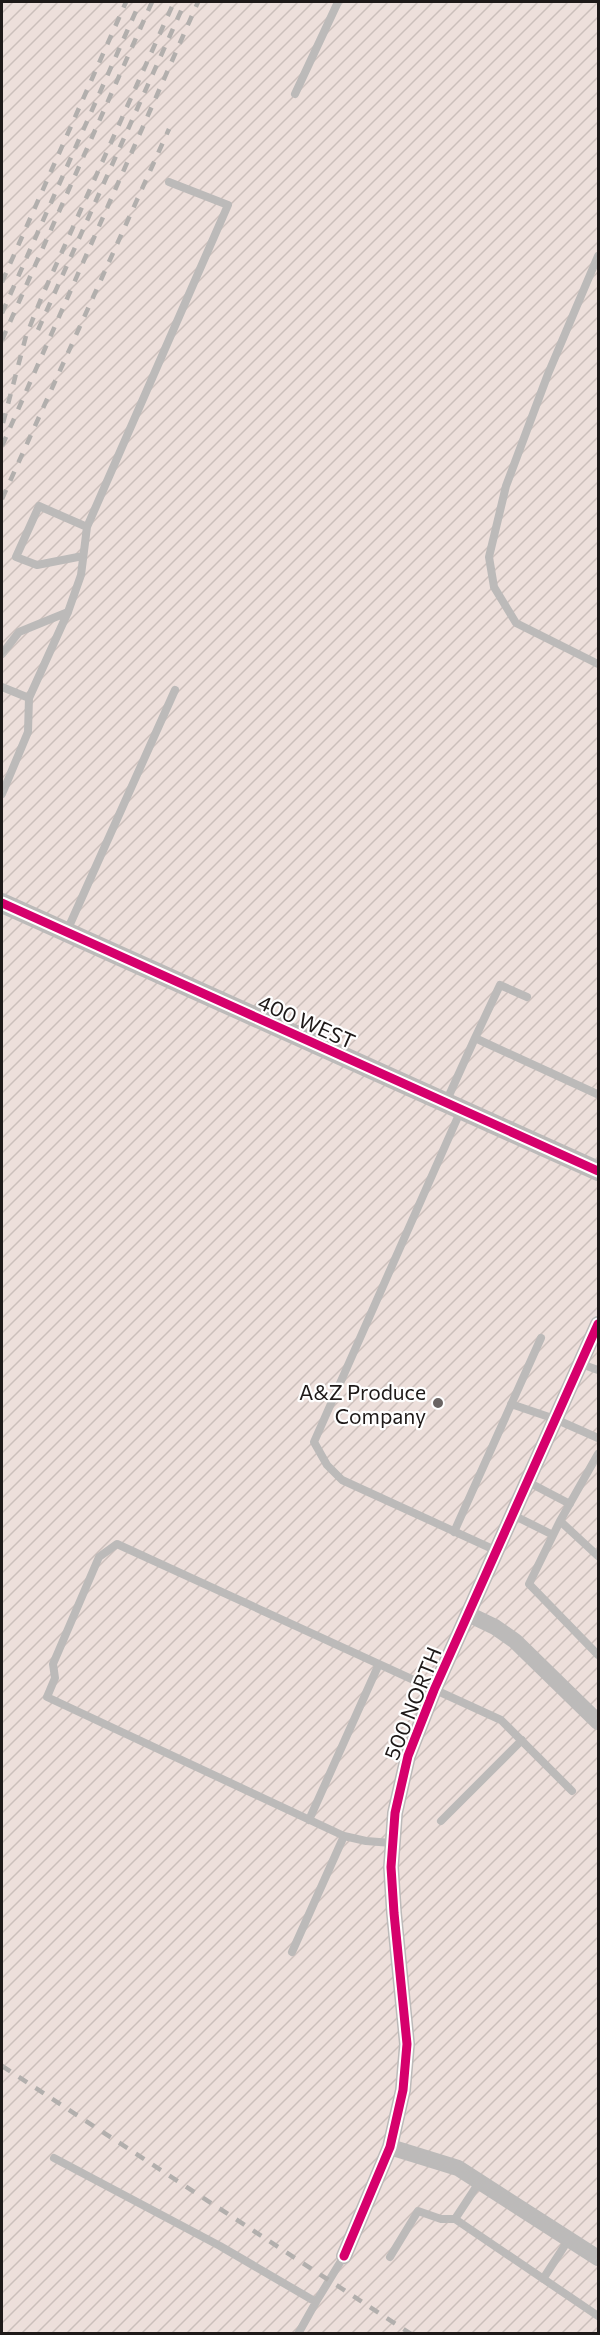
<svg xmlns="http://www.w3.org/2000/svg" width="600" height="2335" font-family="Commissioner,sans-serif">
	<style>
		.industrial { fill: url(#industrial-furrows) }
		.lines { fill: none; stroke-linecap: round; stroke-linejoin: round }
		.service { stroke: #bcbab9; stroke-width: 8 }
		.minor { stroke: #bcbab9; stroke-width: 16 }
		.tertiary { stroke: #bcbab9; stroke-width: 20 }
		.rail { stroke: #b2afad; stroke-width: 4.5; stroke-dasharray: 10 10; stroke-linecap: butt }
		.cycleway-casing { stroke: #fff; stroke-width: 13 }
		.cycleway { stroke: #d6006c; stroke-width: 9 }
		.poi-dot { fill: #6a6463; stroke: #fff; stroke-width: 2 }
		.labels { text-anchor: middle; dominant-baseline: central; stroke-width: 4.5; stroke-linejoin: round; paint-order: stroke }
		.street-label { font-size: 21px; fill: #1e1918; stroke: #fff }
		.poi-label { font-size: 21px; fill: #1e1918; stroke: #fff; text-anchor: end }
	</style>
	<defs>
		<pattern id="industrial-furrows" width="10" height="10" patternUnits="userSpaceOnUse" patternTransform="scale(1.5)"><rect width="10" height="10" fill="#eddfdb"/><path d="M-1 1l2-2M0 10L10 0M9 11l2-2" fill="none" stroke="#cbbfbb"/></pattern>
	</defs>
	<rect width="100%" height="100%" fill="#f8f0ee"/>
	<path class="industrial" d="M 2,2 L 598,2 L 598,2333 L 2,2333 Z"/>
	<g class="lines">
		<path class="service" d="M 295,94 L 338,2
			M 598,256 L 548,374 L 506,486 L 489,557 L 494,587 L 516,623 L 598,664
			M 83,556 L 37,565 L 16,557 L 39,506 L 87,527
			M 2,654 L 19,632 L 68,612
			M 2,687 L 29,698
			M 2,794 L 28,732 L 29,698 L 68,612 L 81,575 L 87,527 L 228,205 L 169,182
			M 66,933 L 175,690
			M 475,1038 L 500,985 L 527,997
			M 446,1102 L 475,1038 L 597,1094
			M 461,1110 L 314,1442 L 327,1465 L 342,1480 L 497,1551
			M 581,1364 L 598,1370
			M 511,1404 L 555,1419 L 598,1438
			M 598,1454 L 560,1521 L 598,1556
			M 528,1482 L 570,1504
			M 513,1515 L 553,1535
			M 560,1521 L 529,1584 L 598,1655
			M 454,1532 L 541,1338
			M 309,1820 L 379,1664
			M 441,1821 L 522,1740
			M 392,1843 L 366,1841 L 344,1836 L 47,1697 L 55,1678 L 53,1664 L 99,1557 L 117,1544 L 501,1720 L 572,1791
			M 292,1952 L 344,1836
			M 54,2158 L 220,2246 L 316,2302 L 344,2256
			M 455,2219 L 598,2316
			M 390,2257 L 418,2211 L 441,2219 L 455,2219 L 480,2181
			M 543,2279 L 569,2239
			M 298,2334 L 316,2302"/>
		<path class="minor" d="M 468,1614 L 495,1627 L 515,1641 L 598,1722
			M 390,2147 L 458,2168 L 598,2258
			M 344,2256 L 390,2147 L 403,2090 L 407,2044 L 394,1913 L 391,1867 L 395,1813 L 408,1756 L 434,1690 L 598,1324"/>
		<path class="tertiary" d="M 2,903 L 598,1171"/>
		<path class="rail" d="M 2,282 L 126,2
			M 2,313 L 140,2
			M 38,330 L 185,2
			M 2,340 L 152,2
			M 3,423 L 26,336 L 43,294 L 174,2
			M 2,446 L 198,2
			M 2,499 L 169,129
			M 2,2066 L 411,2334"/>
		<defs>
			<path id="cycleway" d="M 2,903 L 598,1171
				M 344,2256 L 390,2147 L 403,2090 L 407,2044 L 394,1913 L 391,1867 L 395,1813 L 408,1756 L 434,1690 L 598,1324"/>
		</defs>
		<use href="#cycleway" class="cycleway-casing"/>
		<use href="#cycleway" class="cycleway"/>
	</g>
	<circle class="poi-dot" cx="438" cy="1403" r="6"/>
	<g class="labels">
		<g class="street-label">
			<text transform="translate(307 1021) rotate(24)">400 WEST</text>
			<text transform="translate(412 1703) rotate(-68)">500 NORTH</text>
		</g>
		<g class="poi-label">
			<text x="426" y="1391">A&amp;Z Produce<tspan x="426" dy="24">Company</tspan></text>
		</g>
	</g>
	<rect width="600" height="2335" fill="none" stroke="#1e1918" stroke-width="6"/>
</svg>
